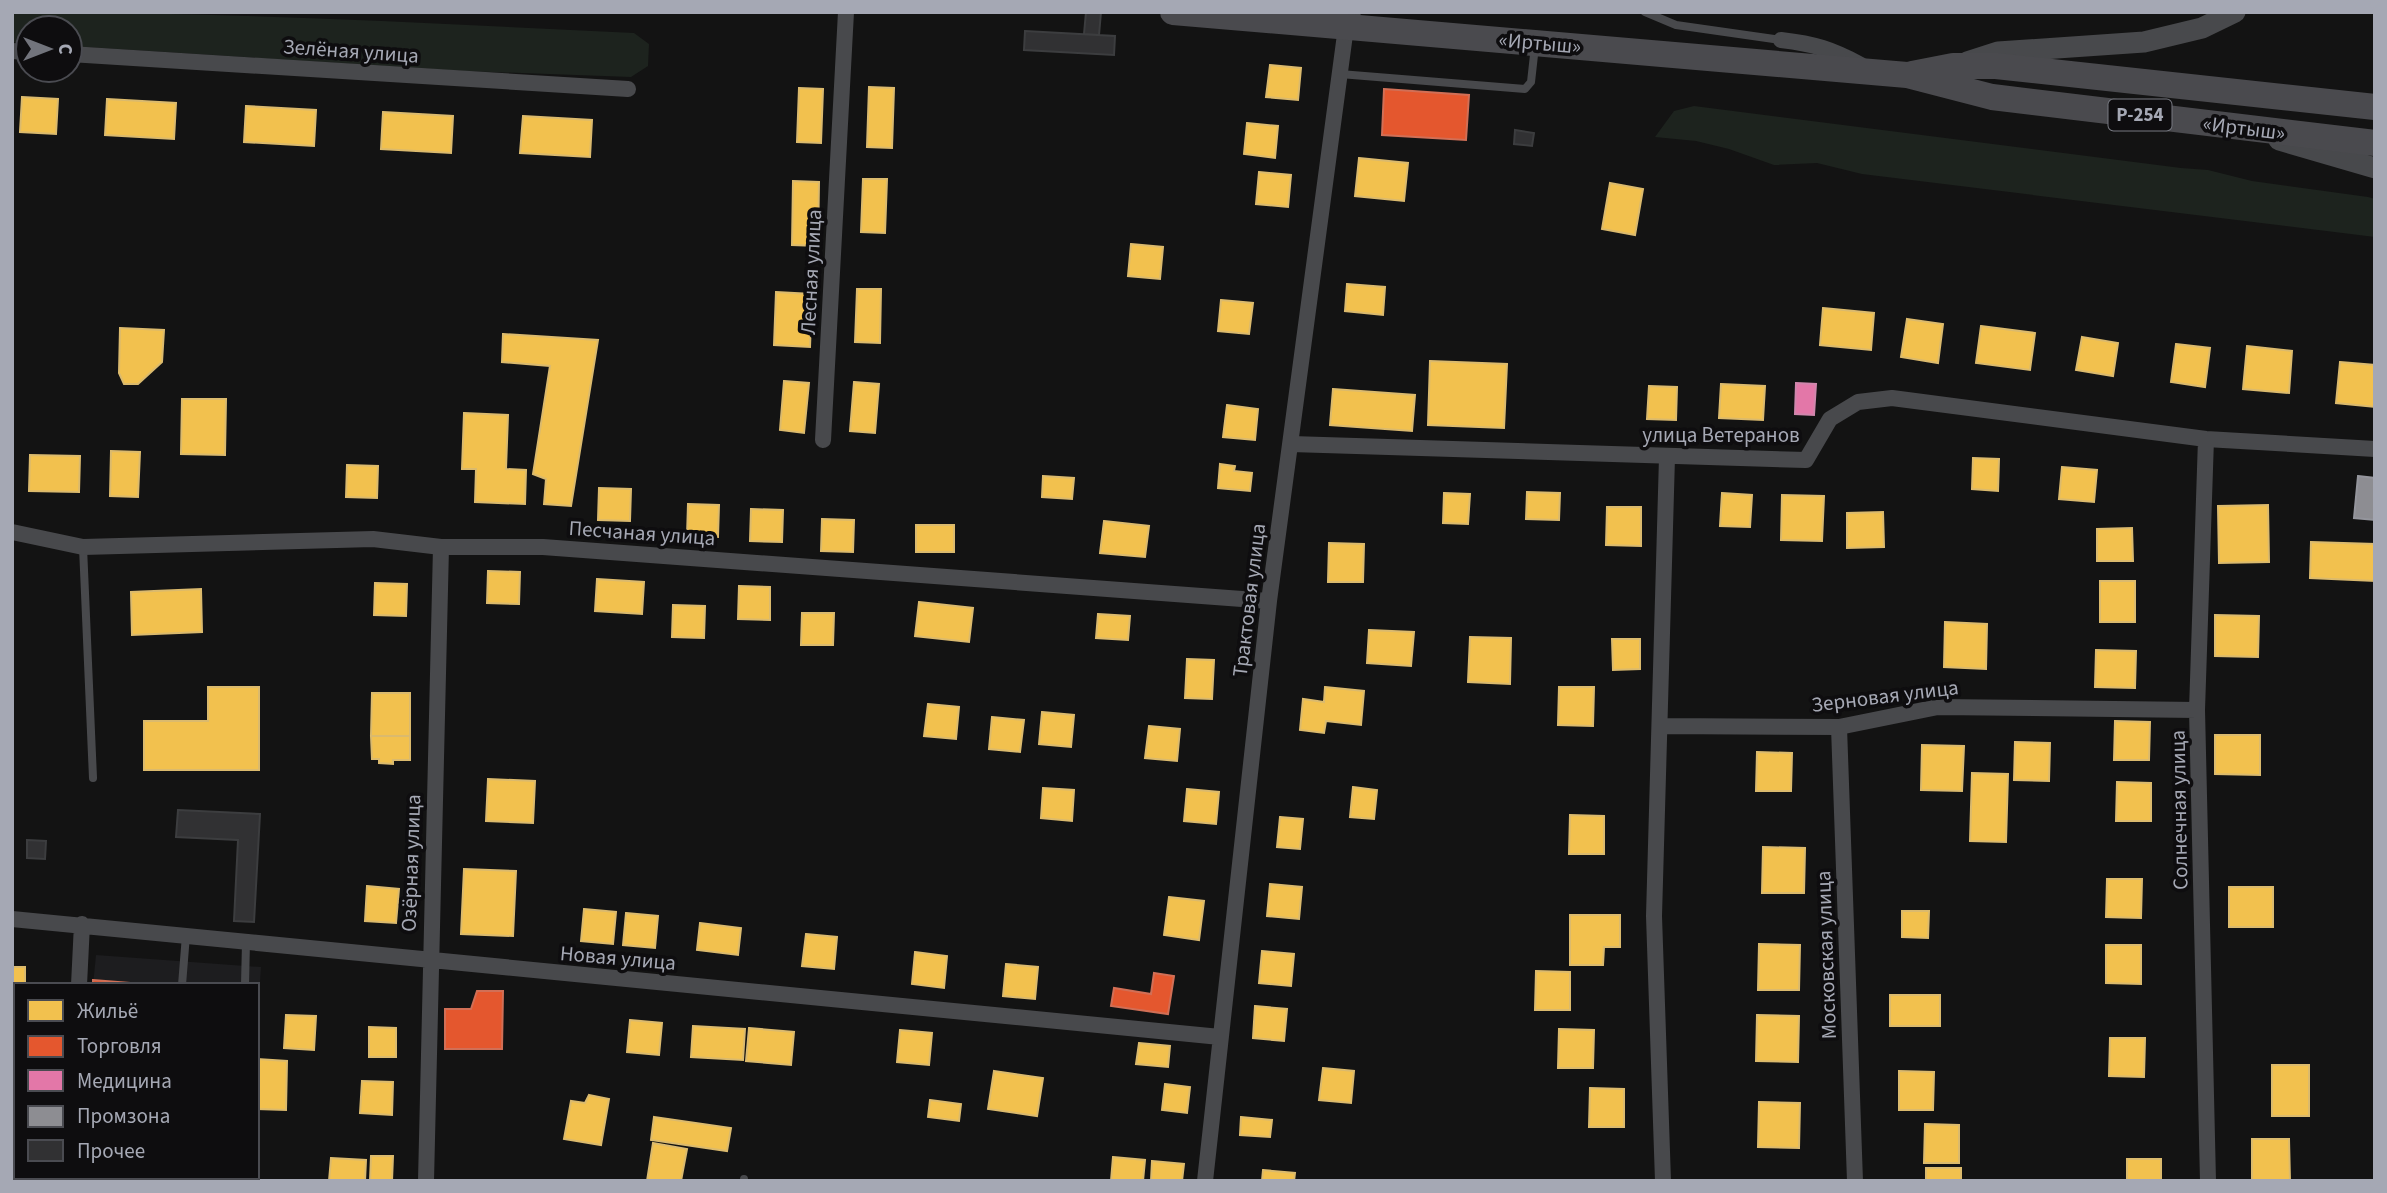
<svg xmlns="http://www.w3.org/2000/svg" width="2387" height="1193" font-family="'Source Sans 3',sans-serif">
	<style>
		.built { fill: #1d1d1f }
		.green { fill: #1d231e }
		.homes { fill: #f2c14e; stroke: #dbba6d; stroke-width: 2 }
		.shops { fill: #e4572e; stroke: #d16f56; stroke-width: 2 }
		.health { fill: #e377a8; stroke: #d086ac; stroke-width: 2 }
		.industry { fill: #8d8d92; stroke: #94959c; stroke-width: 2 }
		.building { fill: #313133; stroke: #3c3d3f; stroke-width: 2 }
		.lines { fill: none; stroke-linecap: round; stroke-linejoin: round }
		.service { stroke: #48494c; stroke-width: 8 }
		.minor { stroke: #48494c; stroke-width: 16 }
		.tertiary { stroke: #48494c; stroke-width: 21 }
		.trunk { stroke: #4a4a4e; stroke-width: 26 }
		.labels { text-anchor: middle; dominant-baseline: central; stroke-width: 7; stroke-linejoin: round; paint-order: stroke }
		.shield { fill: #0e0d0f; stroke: #787a82; stroke-width: 2 }
		.shield-label { font-size: 19px; font-weight: bold; fill: #a5a8b4 }
		.street-label { font-size: 21px; fill: #a5a8b4; stroke: #0e0d0f }
	</style>
	<rect width="100%" height="100%" fill="#131313"/>
	<path class="built" d="M 96,955 L 261,967 L 257,1028 L 257,985 L 93,985 Z"/>
	<path class="green" d="M 12,12 C 220,12 427,23 634,33 L 649,44 L 648,66 L 631,77 L 465,71 L 70,46 L 70,28 L 28,28 L 28,43 L 12,42 Z
		M 1694,106 L 2181,168 L 2208,170 L 2252,181 L 2368,197 L 2375,199 L 2375,237 L 1862,174 L 1817,163 L 1774,165 L 1729,149 L 1696,141 L 1655,137 L 1674,111 Z"/>
	<path class="homes" d="M 1270,65 L 1301,68 L 1298,100 L 1266,97 Z
		M 869,87 L 894,88 L 892,148 L 867,147 Z
		M 799,88 L 823,89 L 821,143 L 797,142 Z
		M 22,97 L 58,99 L 56,134 L 20,132 Z
		M 107,99 L 176,103 L 174,139 L 105,135 Z
		M 246,106 L 316,110 L 314,146 L 244,142 Z
		M 383,112 L 453,116 L 451,153 L 381,149 Z
		M 523,116 L 592,120 L 590,157 L 520,153 Z
		M 1247,123 L 1278,126 L 1275,158 L 1244,154 Z
		M 1359,158 L 1408,163 L 1404,201 L 1355,196 Z
		M 1259,172 L 1291,175 L 1288,207 L 1256,204 Z
		M 863,179 L 887,179 L 885,233 L 861,232 Z
		M 793,181 L 819,182 L 818,246 L 792,245 Z
		M 1610,183 L 1643,189 L 1635,235 L 1602,229 Z
		M 1131,244 L 1163,247 L 1160,279 L 1128,276 Z
		M 1347,284 L 1385,287 L 1383,315 L 1345,311 Z
		M 857,289 L 881,289 L 880,343 L 855,342 Z
		M 776,292 L 812,294 L 810,347 L 774,345 Z
		M 1221,300 L 1253,303 L 1249,334 L 1218,331 Z
		M 1823,308 L 1874,313 L 1871,350 L 1820,345 Z
		M 1907,319 L 1943,324 L 1938,363 L 1901,357 Z
		M 1981,326 L 2035,333 L 2030,370 L 1976,363 Z
		M 120,328 L 164,330 L 162,362 L 138,384 L 124,384 L 119,373 Z
		M 503,334 L 598,340 L 571,506 L 544,504 L 546,479 L 533,474 L 550,366 L 502,362 Z
		M 2082,337 L 2118,343 L 2113,376 L 2076,370 Z
		M 2176,344 L 2210,348 L 2205,387 L 2171,382 Z
		M 2247,346 L 2292,351 L 2289,393 L 2243,389 Z
		M 1430,361 L 1507,364 L 1504,428 L 1428,425 Z
		M 2340,362 L 2375,365 L 2375,407 L 2336,403 Z
		M 784,381 L 809,383 L 804,433 L 780,430 Z
		M 854,382 L 879,384 L 875,433 L 850,431 Z
		M 1721,384 L 1765,386 L 1763,420 L 1719,418 Z
		M 1649,386 L 1677,387 L 1676,420 L 1647,419 Z
		M 1333,389 L 1415,395 L 1412,431 L 1330,425 Z
		M 182,399 L 226,399 L 225,455 L 181,454 Z
		M 1227,405 L 1258,409 L 1255,440 L 1223,437 Z
		M 464,413 L 508,415 L 506,469 L 526,470 L 525,504 L 475,502 L 476,469 L 462,469 Z
		M 111,451 L 140,452 L 138,497 L 110,496 Z
		M 30,455 L 80,456 L 79,492 L 29,491 Z
		M 1973,458 L 1999,459 L 1998,491 L 1972,489 Z
		M 1220,464 L 1235,466 L 1234,471 L 1252,473 L 1250,491 L 1218,488 Z
		M 347,465 L 378,466 L 377,498 L 346,497 Z
		M 2062,467 L 2097,470 L 2094,502 L 2059,499 Z
		M 1043,476 L 1074,478 L 1072,499 L 1042,497 Z
		M 599,488 L 631,489 L 630,521 L 598,520 Z
		M 1527,492 L 1560,493 L 1559,520 L 1526,519 Z
		M 1444,493 L 1470,494 L 1468,524 L 1443,523 Z
		M 1722,493 L 1752,495 L 1750,527 L 1720,526 Z
		M 1782,495 L 1824,496 L 1822,541 L 1781,540 Z
		M 688,504 L 719,505 L 718,537 L 687,536 Z
		M 2268,505 L 2269,562 L 2219,563 L 2218,506 Z
		M 1607,507 L 1641,507 L 1641,546 L 1606,545 Z
		M 751,509 L 783,510 L 782,542 L 750,541 Z
		M 1883,512 L 1884,547 L 1847,548 L 1847,513 Z
		M 822,519 L 854,520 L 853,552 L 821,551 Z
		M 1104,521 L 1149,526 L 1145,557 L 1100,553 Z
		M 916,525 L 954,525 L 954,552 L 916,552 Z
		M 2132,528 L 2133,561 L 2097,561 L 2097,529 Z
		M 2311,542 L 2375,544 L 2375,581 L 2310,578 Z
		M 1329,543 L 1364,544 L 1363,582 L 1328,582 Z
		M 488,571 L 520,572 L 519,604 L 487,603 Z
		M 597,579 L 644,582 L 642,614 L 595,611 Z
		M 2100,581 L 2135,581 L 2135,622 L 2100,622 Z
		M 375,583 L 407,584 L 406,616 L 374,615 Z
		M 739,586 L 770,587 L 770,620 L 738,619 Z
		M 201,589 L 202,632 L 132,635 L 131,592 Z
		M 919,602 L 973,608 L 969,642 L 915,636 Z
		M 673,605 L 705,606 L 704,638 L 672,637 Z
		M 802,613 L 834,613 L 833,645 L 801,645 Z
		M 1098,614 L 1130,616 L 1128,640 L 1096,638 Z
		M 2215,615 L 2259,616 L 2258,657 L 2215,656 Z
		M 1945,622 L 1987,624 L 1986,669 L 1944,667 Z
		M 1369,630 L 1414,632 L 1411,666 L 1367,663 Z
		M 1470,637 L 1511,638 L 1510,684 L 1468,682 Z
		M 1612,639 L 1640,639 L 1640,669 L 1613,670 Z
		M 2096,650 L 2136,651 L 2135,688 L 2095,687 Z
		M 1187,659 L 1214,660 L 1212,699 L 1185,698 Z
		M 208,687 L 259,687 L 259,770 L 144,770 L 144,721 L 208,721 Z
		M 1325,687 L 1364,691 L 1361,725 L 1326,721 L 1324,733 L 1300,730 L 1303,699 L 1324,702 Z
		M 1559,687 L 1594,687 L 1593,726 L 1558,725 Z
		M 372,693 L 410,693 L 410,736 L 371,736 Z
		M 928,704 L 959,707 L 956,739 L 924,736 Z
		M 1042,712 L 1074,715 L 1071,747 L 1039,744 Z
		M 992,717 L 1024,720 L 1020,752 L 989,749 Z
		M 2115,721 L 2150,722 L 2149,760 L 2114,760 Z
		M 1149,726 L 1180,729 L 1177,761 L 1145,758 Z
		M 2215,735 L 2260,735 L 2260,775 L 2215,774 Z
		M 371,736 L 410,736 L 410,760 L 393,760 L 393,764 L 379,763 L 379,759 L 372,759 Z
		M 2015,742 L 2050,743 L 2049,781 L 2014,780 Z
		M 1922,745 L 1964,746 L 1962,791 L 1921,790 Z
		M 1757,752 L 1792,753 L 1791,791 L 1756,791 Z
		M 1972,773 L 2008,774 L 2006,842 L 1970,841 Z
		M 488,779 L 535,781 L 533,823 L 486,821 Z
		M 2117,782 L 2151,783 L 2151,821 L 2116,821 Z
		M 1353,787 L 1377,790 L 1374,819 L 1350,817 Z
		M 1043,788 L 1074,790 L 1072,821 L 1041,818 Z
		M 1187,789 L 1219,792 L 1216,824 L 1184,821 Z
		M 1570,815 L 1604,816 L 1604,854 L 1569,854 Z
		M 1280,817 L 1303,819 L 1300,849 L 1277,847 Z
		M 1763,847 L 1805,848 L 1804,893 L 1762,893 Z
		M 464,869 L 516,871 L 513,936 L 461,934 Z
		M 2107,879 L 2142,879 L 2141,918 L 2106,917 Z
		M 1270,884 L 1302,887 L 1299,919 L 1267,916 Z
		M 367,886 L 399,889 L 396,923 L 365,921 Z
		M 2229,887 L 2273,887 L 2273,927 L 2229,927 Z
		M 1169,897 L 1204,901 L 1199,940 L 1164,935 Z
		M 584,909 L 616,912 L 613,944 L 581,941 Z
		M 1902,911 L 1929,911 L 1928,938 L 1902,937 Z
		M 626,913 L 658,916 L 655,948 L 623,945 Z
		M 1570,915 L 1620,915 L 1620,947 L 1604,947 L 1603,965 L 1570,965 Z
		M 700,923 L 741,928 L 738,955 L 697,950 Z
		M 806,934 L 837,937 L 834,969 L 802,966 Z
		M 1759,944 L 1800,945 L 1799,990 L 1758,990 Z
		M 2106,945 L 2141,945 L 2141,984 L 2106,983 Z
		M 1262,951 L 1294,954 L 1291,986 L 1259,983 Z
		M 915,952 L 947,956 L 944,988 L 912,984 Z
		M 1006,964 L 1038,967 L 1035,999 L 1003,996 Z
		M 12,967 L 25,967 L 25,985 L 16,985 L 16,1006 L 12,1006 Z
		M 1536,971 L 1570,972 L 1570,1010 L 1535,1010 Z
		M 1890,995 L 1940,995 L 1940,1026 L 1890,1026 Z
		M 1255,1006 L 1287,1009 L 1284,1041 L 1253,1038 Z
		M 286,1015 L 316,1016 L 314,1050 L 284,1048 Z
		M 1757,1015 L 1799,1016 L 1798,1062 L 1756,1061 Z
		M 630,1020 L 662,1023 L 659,1055 L 627,1052 Z
		M 693,1026 L 745,1029 L 743,1060 L 691,1057 Z
		M 369,1027 L 396,1028 L 396,1057 L 369,1057 Z
		M 749,1028 L 794,1032 L 791,1065 L 746,1061 Z
		M 1559,1029 L 1594,1030 L 1593,1068 L 1558,1068 Z
		M 900,1030 L 932,1033 L 929,1065 L 897,1062 Z
		M 2110,1038 L 2145,1038 L 2144,1077 L 2109,1076 Z
		M 1139,1043 L 1170,1046 L 1168,1067 L 1136,1064 Z
		M 257,1059 L 287,1061 L 286,1110 L 257,1109 Z
		M 2272,1065 L 2309,1065 L 2309,1116 L 2272,1116 Z
		M 1323,1068 L 1354,1071 L 1351,1103 L 1319,1100 Z
		M 994,1071 L 1043,1078 L 1037,1116 L 988,1109 Z
		M 1899,1071 L 1934,1072 L 1933,1110 L 1899,1110 Z
		M 362,1081 L 393,1082 L 392,1115 L 360,1113 Z
		M 1165,1084 L 1190,1087 L 1187,1113 L 1162,1110 Z
		M 1590,1088 L 1624,1089 L 1624,1127 L 1589,1127 Z
		M 589,1095 L 609,1099 L 601,1145 L 564,1139 L 571,1101 L 585,1103 Z
		M 930,1100 L 961,1104 L 959,1121 L 928,1117 Z
		M 1759,1102 L 1800,1103 L 1799,1148 L 1758,1147 Z
		M 654,1117 L 731,1128 L 727,1151 L 651,1140 Z
		M 1241,1117 L 1272,1120 L 1270,1137 L 1240,1135 Z
		M 1925,1124 L 1959,1125 L 1959,1163 L 1924,1163 Z
		M 2252,1139 L 2289,1139 L 2290,1181 L 2252,1181 Z
		M 653,1143 L 687,1149 L 681,1181 L 647,1181 Z
		M 371,1156 L 393,1156 L 392,1181 L 370,1181 Z
		M 1113,1157 L 1145,1160 L 1143,1181 L 1111,1181 Z
		M 331,1158 L 366,1160 L 365,1181 L 329,1181 Z
		M 2127,1159 L 2161,1159 L 2161,1181 L 2127,1181 Z
		M 1152,1161 L 1184,1164 L 1182,1181 L 1151,1181 Z
		M 1926,1168 L 1961,1168 L 1961,1181 L 1926,1181 Z
		M 1263,1170 L 1295,1173 L 1294,1181 L 1262,1181 Z"/>
	<path class="shops" d="M 1384,89 L 1469,95 L 1466,140 L 1382,135 Z
		M 1154,973 L 1174,976 L 1168,1014 L 1111,1006 L 1114,988 L 1151,994 Z
		M 93,980 L 155,985 L 93,985 Z
		M 477,991 L 503,991 L 502,1049 L 445,1049 L 445,1009 L 471,1009 Z
		M 95,1177 L 146,1177 L 146,1181 L 98,1181 Z"/>
	<path class="health" d="M 1796,383 L 1816,384 L 1814,415 L 1795,414 Z"/>
	<path class="industry" d="M 2358,476 L 2375,478 L 2375,520 L 2354,518 Z
		M 173,1177 L 230,1177 L 230,1181 L 172,1181 Z"/>
	<path class="building" d="M 1086,12 L 1101,12 L 1099,35 L 1084,34 Z
		M 1025,31 L 1115,36 L 1114,55 L 1024,50 Z
		M 1515,130 L 1534,133 L 1532,146 L 1514,144 Z
		M 178,810 L 260,814 L 254,922 L 234,921 L 238,840 L 176,837 Z
		M 27,840 L 46,841 L 45,859 L 27,858 Z"/>
	<g class="lines">
		<path class="service" d="M 1645,12 L 1676,25 L 1781,40
			M 1340,74 L 1525,89 L 1531,82 L 1535,46
			M 83,547 L 93,778
			M 182,985 L 186,935
			M 245,985 L 246,942
			M 744,1179 L 744,1181
			M 165,1181 L 165,1177
			M 237,1181 L 237,1177"/>
		<path class="minor" d="M 1781,40 C 1815,44 1831,49 1861,65
			M 12,51 L 28,52
			M 70,54 L 628,89
			M 2206,439 L 2197,710 L 2208,1181
			M 823,440 L 846,12
			M 1291,444 L 1806,460 L 1830,419 L 1858,402 L 1892,398 L 2206,439 L 2375,449
			M 12,532 L 83,547 L 373,539 L 441,547 L 543,547 L 1269,601
			M 1661,726 L 1839,727 L 1938,707 L 2197,710
			M 1839,727 L 1855,1181
			M 12,919 L 1220,1037
			M 79,985 L 82,924
			M 71,1177 L 71,1181
			M 426,1181 L 441,547
			M 1205,1181 L 1269,601 L 1346,27 L 1353,12
			M 1663,1181 L 1654,916 L 1667,457"/>
		<path class="tertiary" d="M 1967,62 L 1998,52 L 2144,42 L 2202,28 L 2235,12
			M 2279,140 L 2375,168"/>
		<path class="trunk" d="M 1173,12 L 1907,75 L 1992,97 L 2375,143
			M 1912,74 L 1953,66 L 1996,66 L 2375,107"/>
	</g>
	<g class="labels">
		<rect class="shield" x="2108.5" y="99.5" width="63" height="31" rx="5"/>
		<g class="shield-label">
			<text x="2140" y="115">Р-254</text>
		</g>
		<g class="street-label">
			<text transform="translate(1540 43) rotate(5)">«Иртыш»</text>
			<text transform="translate(351 51) rotate(4)">Зелёная улица</text>
			<text transform="translate(2244 128) rotate(7)">«Иртыш»</text>
			<text transform="translate(811 272) rotate(-87)">Лесная улица</text>
			<text x="1721" y="435">улица Ветеранов</text>
			<text transform="translate(642 533) rotate(4)">Песчаная улица</text>
			<text transform="translate(1249 600) rotate(-83)">Трактовая улица</text>
			<text transform="translate(1885 696) rotate(-7)">Зерновая улица</text>
			<text transform="translate(2179 810) rotate(-91)">Солнечная улица</text>
			<text transform="translate(411 863) rotate(-88)">Озёрная улица</text>
			<text transform="translate(1826 955) rotate(-92)">Московская улица</text>
			<text transform="translate(618 958) rotate(5)">Новая улица</text>
		</g>
	</g>
	<rect width="2387" height="1193" fill="none" stroke="#a5a8b4" stroke-width="28"/>
	<rect x="14" y="983" width="245" height="196" fill="#0e0d0f" stroke="#4a4b51" stroke-width="2"/>
	<rect x="28" y="1000" width="35" height="21" fill="#f2c14e" stroke="#4a4b51" stroke-width="2"/>
	<text x="77" y="1018" font-size="21" fill="#a5a8b4">Жильё</text>
	<rect x="28" y="1036" width="35" height="21" fill="#e4572e" stroke="#4a4b51" stroke-width="2"/>
	<text x="77" y="1053" font-size="21" fill="#a5a8b4">Торговля</text>
	<rect x="28" y="1070" width="35" height="21" fill="#e377a8" stroke="#4a4b51" stroke-width="2"/>
	<text x="77" y="1088" font-size="21" fill="#a5a8b4">Медицина</text>
	<rect x="28" y="1106" width="35" height="21" fill="#8d8d92" stroke="#4a4b51" stroke-width="2"/>
	<text x="77" y="1123" font-size="21" fill="#a5a8b4">Промзона</text>
	<rect x="28" y="1140" width="35" height="21" fill="#313133" stroke="#4a4b51" stroke-width="2"/>
	<text x="77" y="1158" font-size="21" fill="#a5a8b4">Прочее</text>
	<g transform="translate(49 49) rotate(90)"><circle r="33" fill="#0e0d0f" stroke="#4a4b51" stroke-width="2"/>
	<path d="M0-5L12 26L0 18L-12 26Z" fill="#72747c"/>
	<text y="-10" font-size="19" font-weight="bold" text-anchor="middle" fill="#a5a8b4">С</text>
	</g>
</svg>
